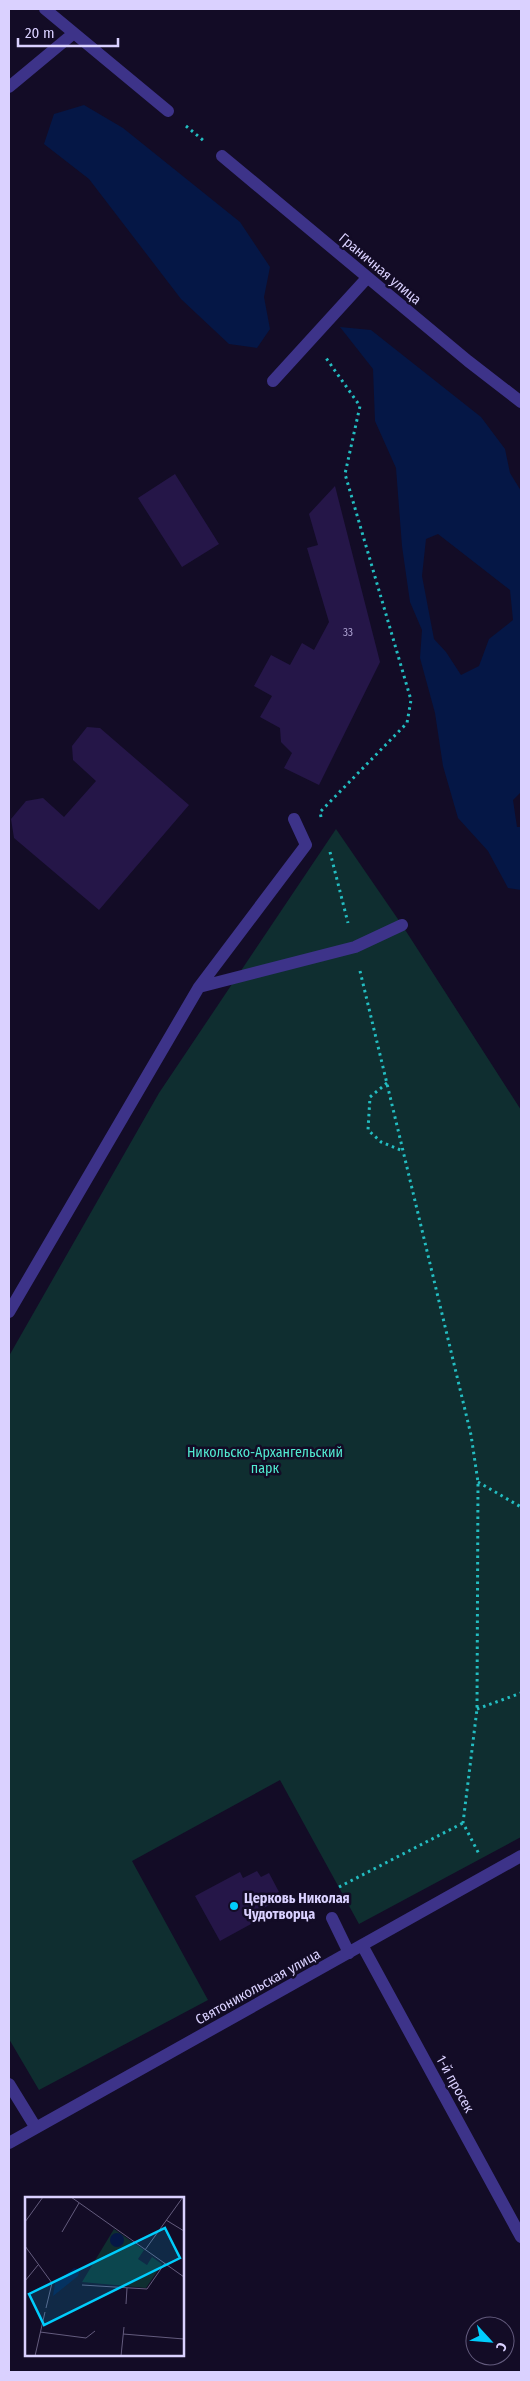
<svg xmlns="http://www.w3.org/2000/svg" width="530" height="2381" font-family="'Fira Sans Condensed',sans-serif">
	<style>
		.green { fill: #0f2e30 }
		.water { fill: #051746; fill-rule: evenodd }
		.building { fill: #251648 }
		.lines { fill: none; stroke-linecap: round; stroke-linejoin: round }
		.path { stroke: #23bdc1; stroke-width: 3; stroke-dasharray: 2.5 4; stroke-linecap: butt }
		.minor { stroke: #3d3389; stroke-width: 12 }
		.poi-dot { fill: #00cdfc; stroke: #130c26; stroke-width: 2 }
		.labels { text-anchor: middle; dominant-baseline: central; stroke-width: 5; stroke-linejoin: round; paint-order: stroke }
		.number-label { font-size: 11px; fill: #ada2d1 }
		.street-label { font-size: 14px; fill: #dad1ff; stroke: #130c26 }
		.park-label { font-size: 14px; fill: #51ebd1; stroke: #130c26 }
		.poi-label { font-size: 14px; font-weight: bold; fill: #dad1ff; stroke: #130c26; text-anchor: start }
		.inset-road { fill: none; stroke: #635b7d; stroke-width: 1 }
		.view { fill: #00cdfc; fill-opacity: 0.15; stroke: #00cdfc; stroke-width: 2.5 }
		.inset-edge { fill: none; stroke: #dad1ff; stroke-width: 2.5 }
	</style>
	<rect width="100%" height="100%" fill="#130c26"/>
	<path class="green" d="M 336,829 L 402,925 L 521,1110 L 521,1837 L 359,1924 L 280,1780 L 132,1861 L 208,2000 L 39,2090 L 9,2039 L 9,1356 L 159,1093 Z"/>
	<path class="water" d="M 84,105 L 123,128 L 240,222 L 270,267 L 264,297 L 270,329 L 257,348 L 229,344 L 181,299 L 89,179 L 44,144 L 54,114 Z
		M 340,327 L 371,330 L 481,417 L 505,449 L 510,473 L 521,491 L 521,792 L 513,800 L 517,827 L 521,827 L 521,890 L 508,888 L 488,851 L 458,818 L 443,766 L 435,713 L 420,658 L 422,630 L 410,602 L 402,546 L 396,468 L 375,421 L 373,369 ZM 438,534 L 510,590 L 513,620 L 489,639 L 479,666 L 461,675 L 446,652 L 434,639 L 422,576 L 426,539 Z"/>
	<path class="building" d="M 175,474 L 219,544 L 182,567 L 138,498 Z
		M 335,486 L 380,662 L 319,785 L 284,768 L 292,753 L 281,742 L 280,728 L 260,717 L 272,696 L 254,686 L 271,655 L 290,665 L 302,643 L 314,650 L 329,622 L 307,548 L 318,545 L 309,514 Z
		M 87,727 L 100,728 L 189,805 L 99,910 L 14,838 L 11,819 L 26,801 L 43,798 L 64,817 L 96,781 L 73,760 L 72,746 Z
		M 257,1871 L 261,1877 L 269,1873 L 279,1892 L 272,1896 L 275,1902 L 260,1910 L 264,1917 L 220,1941 L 195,1896 L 240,1872 L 243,1878 Z"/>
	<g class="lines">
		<path class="path" d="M 186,126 L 204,141
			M 321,817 L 320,812 L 407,723 L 411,700 L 345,474 L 360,406 L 326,358
			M 330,852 L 348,923
			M 360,971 L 471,1435 L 478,1482 L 477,1709 L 463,1823 L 479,1854
			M 387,1083 L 370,1097 L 368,1130 L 381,1142 L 403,1151
			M 478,1482 L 521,1507
			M 477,1709 L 521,1693
			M 339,1887 L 463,1823"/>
		<path class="minor" d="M 45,9 L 168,111
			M 9,87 L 74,33
			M 222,156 L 468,361 L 521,402
			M 273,381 L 367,278
			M 199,987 L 355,947 L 402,925
			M 9,1312 L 199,987 L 306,845 L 294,819
			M 332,1918 L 349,1953
			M 362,1945 L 521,2237
			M 9,2084 L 36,2128
			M 9,2143 L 521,1856"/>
	</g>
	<circle class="poi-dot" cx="234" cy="1906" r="5"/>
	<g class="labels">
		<g class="number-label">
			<text x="348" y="632">33</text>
		</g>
		<g class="street-label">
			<text transform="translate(380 269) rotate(40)">Граничная улица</text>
			<text transform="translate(258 1987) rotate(-29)">Святоникольская улица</text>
			<text transform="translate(455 2084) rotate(61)">1-й просек</text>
		</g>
		<g class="park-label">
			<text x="265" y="1452">Никольско-Архангельский<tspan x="265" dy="16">парк</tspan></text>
		</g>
		<g class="poi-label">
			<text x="244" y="1898">Церковь Николая<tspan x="244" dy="16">Чудотворца</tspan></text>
		</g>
	</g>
	<g transform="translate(25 2197)">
		<rect width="159" height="159" fill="#130c26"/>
		<path d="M 89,32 L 119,53 L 113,62 L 122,68 L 127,60 L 137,67 L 121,91 L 57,85 Z" fill="#0f2e30"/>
		<path d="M85 43a7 7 0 1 1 14 0a7 7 0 1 1-14 0ZM 49,71 L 55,72 L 53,79 L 28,99 L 30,86 Z" fill="#051746"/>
		<path class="inset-road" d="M 46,0 L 159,80M 141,23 L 159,34M 0,25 L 18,0M 37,35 L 54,6M 0,49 L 27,86 L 21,111M 120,53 L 158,0M 0,84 L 13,68M 57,88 L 122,92 L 140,66M 101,107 L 102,91M 15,135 L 61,141 L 70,134M 98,137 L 159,142M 10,159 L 20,115M 96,159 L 99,130"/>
		<path class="view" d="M 140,31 L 155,61 L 19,128 L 4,97 Z"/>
		<rect width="159" height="159" class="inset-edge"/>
	</g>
	<rect width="530" height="2381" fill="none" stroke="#dad1ff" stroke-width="20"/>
	<g transform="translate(490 2341) rotate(116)"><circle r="24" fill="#130c26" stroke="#635b7d"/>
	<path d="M0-4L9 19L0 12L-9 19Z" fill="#00cdfc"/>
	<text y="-8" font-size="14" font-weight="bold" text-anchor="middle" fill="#dad1ff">С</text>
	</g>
	<path d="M18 38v8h100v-8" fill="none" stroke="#dad1ff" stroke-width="2.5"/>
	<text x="25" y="38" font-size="15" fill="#dad1ff" stroke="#130c26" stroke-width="4" paint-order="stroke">20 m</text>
</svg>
